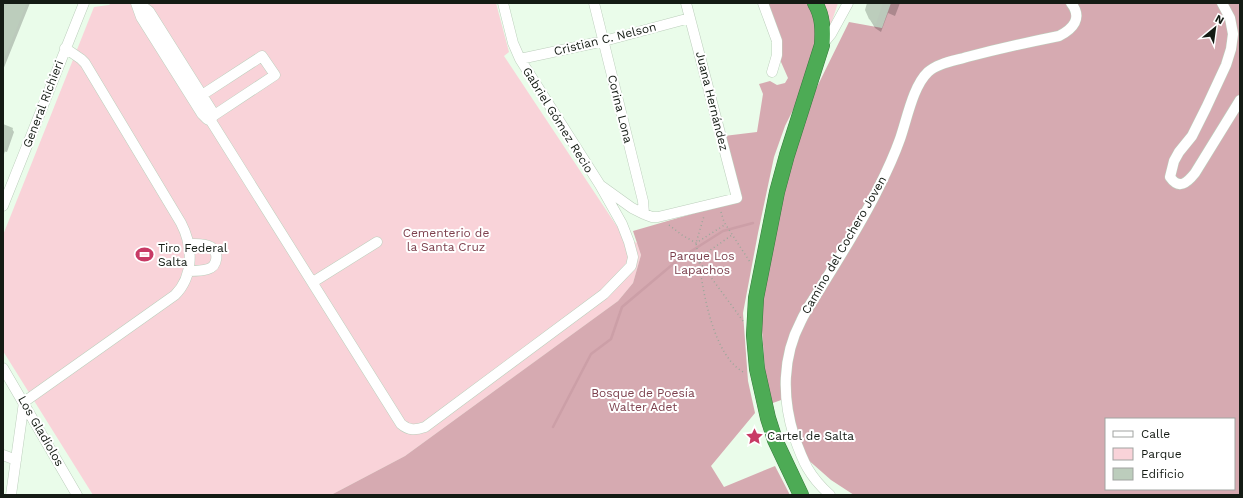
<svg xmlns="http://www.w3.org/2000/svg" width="1243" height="498" font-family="'Work Sans',sans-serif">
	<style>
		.green { fill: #f9d3d9 }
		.forest { fill: #d6aab1; fill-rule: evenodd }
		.shadow { fill: #0003 }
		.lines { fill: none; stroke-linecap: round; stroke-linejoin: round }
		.stream { stroke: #cc9fa7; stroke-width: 2.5 }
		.building { fill: #bccdbc }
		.minor-casing { stroke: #bdcfbd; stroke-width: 11 }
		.highway-casing { stroke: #39793e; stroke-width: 16 }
		.path { stroke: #9aa79a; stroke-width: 1.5; stroke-dasharray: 1 3; stroke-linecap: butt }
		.minor { stroke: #fff; stroke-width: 10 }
		.highway { stroke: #4dab55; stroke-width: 15 }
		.labels { text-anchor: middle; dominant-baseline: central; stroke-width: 4; stroke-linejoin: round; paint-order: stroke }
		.street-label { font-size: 12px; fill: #141b14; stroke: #fff }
		.park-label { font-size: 12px; fill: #7d414e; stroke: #fff }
		.poi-label { font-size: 12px; fill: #141b14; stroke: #fff; text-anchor: start }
	</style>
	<rect width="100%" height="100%" fill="#eafcea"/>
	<path class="green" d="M 111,3 L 496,3 L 509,52 L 504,56 L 624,237 L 637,243 L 641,255 L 633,283 L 618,301 L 405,456 L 331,495 L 93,495 L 3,351 L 3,235 L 94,7 L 109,5 Z
		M 824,3 L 838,3 L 830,27 Z"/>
	<path class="forest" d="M 767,3 L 810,3 L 814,9 L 816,50 L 797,102 L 785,126 L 774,157 L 758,233 L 743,313 L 748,381 L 755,413 L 711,466 L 724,487 L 775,466 L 790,495 L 331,495 L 405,456 L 618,301 L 633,283 L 641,255 L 633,231 L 740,200 L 724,136 L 757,132 L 763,94 L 759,84 L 770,81 L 777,85 L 785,83 L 788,78 L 781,62 L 781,43 Z
		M 891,3 L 1240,3 L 1240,495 L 854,495 L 831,480 L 806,458 L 784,399 L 770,404 L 765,371 L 761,317 L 764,286 L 790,158 L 814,93 L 849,22 L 882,28 ZM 1106,419 L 1234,419 L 1234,489 L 1106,489 Z"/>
	<path class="shadow" d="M 3,3 L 30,3 L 3,70 Z
		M 868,3 L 900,3 L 895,16 L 888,13 L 881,32 L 875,28 L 869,18 Z
		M 3,125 L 12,129 L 14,132 L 7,152 L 3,151 Z"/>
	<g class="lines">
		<path class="stream" d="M 553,427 L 591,354 L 611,339 L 622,307 L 679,259 L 704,243 L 723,231 L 753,223"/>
	</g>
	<path class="building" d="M 3,3 L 27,3 L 3,62 Z
		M 867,3 L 883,3 L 876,24 L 869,19 L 865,10 Z
		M 3,124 L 13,128 L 4,154 L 3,154 Z"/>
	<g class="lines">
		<defs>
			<path id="minor" d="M 136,3 L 141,17 L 202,114 L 207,119 L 211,121 L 213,116 L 212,111 L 149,11 L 138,3
				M 503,3 L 513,43 L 520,59 L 600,185 L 632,208 L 644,214 L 652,217 L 658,217 L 737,198 L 686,3
				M 594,3 L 643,201 L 644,214
				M 763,3 L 777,41 L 777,55 L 772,72
				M 1222,3 L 1230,18 L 1233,34 L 1231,49 L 1226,65 L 1206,108 L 1192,136 L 1179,152 L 1174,161 L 1170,177 C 1179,190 1187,183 1195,173 L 1240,100
				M 822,45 L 831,34 L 848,3
				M 520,59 L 604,41 L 690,18
				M 202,95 L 262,56 L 275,75 L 213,116
				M 211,121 L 401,424 C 409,431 416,430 425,427 L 604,294 L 631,266 L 633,257 L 629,242 L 622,224 L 600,185
				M 3,206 L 84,3
				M 189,271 C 195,271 202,271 208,269 C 218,266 219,252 211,247 C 205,243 196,244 189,244
				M 313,282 L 377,242
				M 3,368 L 77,495
				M 24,402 L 175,295 C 194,276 193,246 181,223 L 85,63 L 81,59 L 65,48
				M 3,455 L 16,460
				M 11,495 L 24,402
				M 830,495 C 809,476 803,462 794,436 C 782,398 782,357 801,321 C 807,308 816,296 823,284 C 842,253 862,222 878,189 C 886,173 894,156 900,139 C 907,119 913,86 928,72 C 938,63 954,61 967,57 C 998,49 1029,42 1059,36 C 1073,29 1083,18 1071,3"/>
			<path id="highway" d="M 801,495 L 775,440 L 768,418 L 757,369 L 754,335 L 756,298 L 777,192 L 787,155 L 822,45 C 823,30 823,16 815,3"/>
		</defs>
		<use href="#minor" class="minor-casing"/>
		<use href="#highway" class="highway-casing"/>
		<path class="path" d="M 721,212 L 724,222 L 750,262
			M 669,225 L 682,235 L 696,243 L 726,224
			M 699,261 L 696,243 L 704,216
			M 699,261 L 709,251 L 732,235
			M 743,321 L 699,261 C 703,293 714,358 745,373"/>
		<use href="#minor" class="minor"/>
		<use href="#highway" class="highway"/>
	</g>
	<defs>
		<symbol id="stadium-bare" viewBox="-9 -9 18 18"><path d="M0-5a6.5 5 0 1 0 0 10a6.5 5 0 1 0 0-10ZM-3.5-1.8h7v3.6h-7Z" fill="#c83a65" stroke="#fff" stroke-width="2.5" paint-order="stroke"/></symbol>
		<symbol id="sight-bare" viewBox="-9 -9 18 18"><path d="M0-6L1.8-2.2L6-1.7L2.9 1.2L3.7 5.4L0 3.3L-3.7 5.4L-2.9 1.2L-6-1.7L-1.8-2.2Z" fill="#c83a65" stroke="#fff" stroke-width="2.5" paint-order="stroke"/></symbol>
	</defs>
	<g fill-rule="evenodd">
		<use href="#stadium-bare" x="132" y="242" width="25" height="25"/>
		<use href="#sight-bare" x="742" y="424" width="25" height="25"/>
	</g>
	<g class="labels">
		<g class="street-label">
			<text transform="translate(605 39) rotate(-14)">Cristian C. Nelson</text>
			<text transform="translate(712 101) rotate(76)">Juana Hernández</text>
			<text transform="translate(43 104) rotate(-69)">General Richieri</text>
			<text transform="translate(620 109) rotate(76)">Corina Lona</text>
			<text transform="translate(558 120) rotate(58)">Gabriel Gómez Recio</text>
			<text transform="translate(844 245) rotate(-60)">Camino del Cochero Joven</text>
			<text transform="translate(41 431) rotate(60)">Los Gladiolos</text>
		</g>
		<g class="park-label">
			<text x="446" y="233">Cementerio de<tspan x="446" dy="14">la Santa Cruz</tspan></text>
			<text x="702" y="256">Parque Los<tspan x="702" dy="14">Lapachos</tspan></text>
			<text x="643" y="393">Bosque de Poesía<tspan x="643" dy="14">Walter Adet</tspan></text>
		</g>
		<g class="poi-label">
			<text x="158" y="248">Tiro Federal<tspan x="158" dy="14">Salta</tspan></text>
			<text x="767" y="436">Cartel de Salta</text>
		</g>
	</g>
	<rect width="1243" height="498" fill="none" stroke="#141b14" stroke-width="8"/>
	<rect x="1105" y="418" width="130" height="72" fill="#ffffff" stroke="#a1a4a1"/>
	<rect x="1113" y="431" width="20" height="6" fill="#ffffff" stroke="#a1a4a1"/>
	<text x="1141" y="438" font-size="12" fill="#141b14">Calle</text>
	<rect x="1113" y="448" width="20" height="12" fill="#f9d3d9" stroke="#a1a4a1"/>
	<text x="1141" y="458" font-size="12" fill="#141b14">Parque</text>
	<rect x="1113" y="468" width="20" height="12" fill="#bccdbc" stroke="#a1a4a1"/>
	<text x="1141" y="478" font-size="12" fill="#141b14">Edificio</text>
	<g transform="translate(1215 28) rotate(29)" stroke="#ffffff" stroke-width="3" paint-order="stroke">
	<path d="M0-3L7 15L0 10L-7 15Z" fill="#141b14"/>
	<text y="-6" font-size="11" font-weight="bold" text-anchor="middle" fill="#141b14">N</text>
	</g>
</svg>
